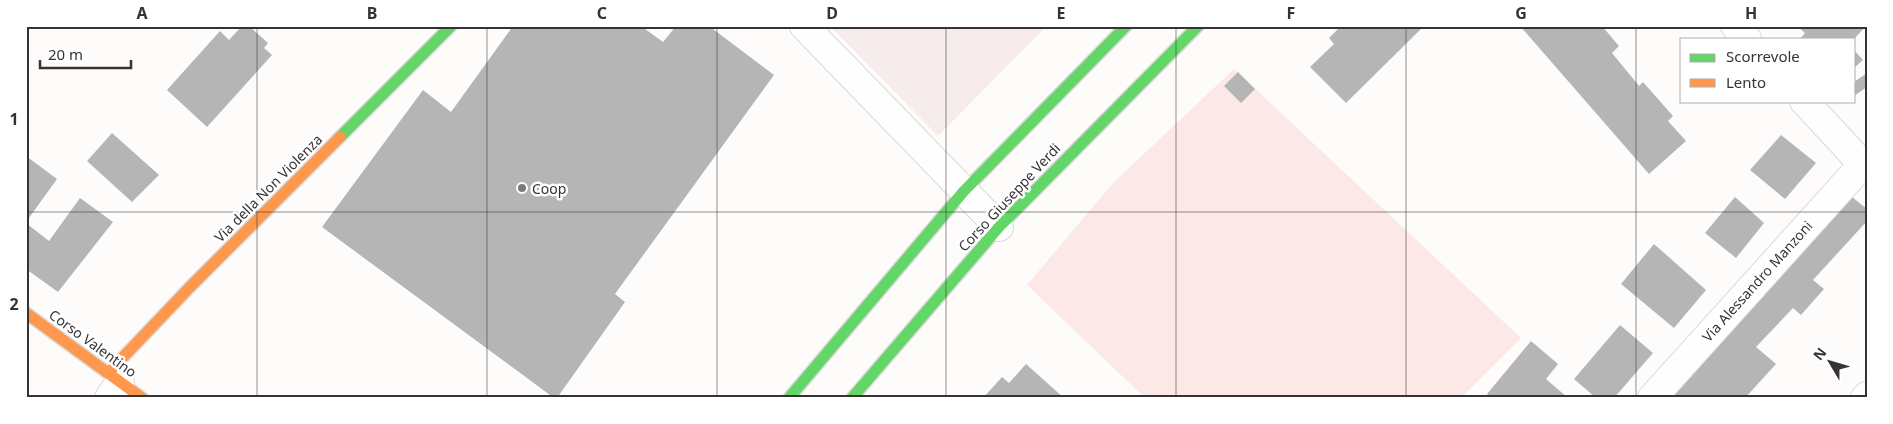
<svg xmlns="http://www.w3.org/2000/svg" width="1893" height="424" font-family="'Noto Sans',sans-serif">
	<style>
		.built { fill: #f6ecec }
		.green { fill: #fbe8e7 }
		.building { fill: #b5b5b6 }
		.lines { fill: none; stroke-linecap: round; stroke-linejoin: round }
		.street-casing { stroke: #dbd8d8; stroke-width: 30 }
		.fast-casing { stroke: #dbd8d8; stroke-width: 14 }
		.slow-casing { stroke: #dbd8d8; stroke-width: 14 }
		.street { stroke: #fffefe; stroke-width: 28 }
		.fast { stroke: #63d668; stroke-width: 11 }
		.slow { stroke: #ff974d; stroke-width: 11 }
		.grid { fill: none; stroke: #373333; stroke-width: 1; stroke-opacity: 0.55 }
		.poi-dot { fill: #7d7979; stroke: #fff; stroke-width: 2 }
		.labels { text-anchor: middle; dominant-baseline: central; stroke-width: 5; stroke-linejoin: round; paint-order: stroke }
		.street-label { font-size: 14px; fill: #373333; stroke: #fff }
		.poi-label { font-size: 14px; fill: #373333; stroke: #fff; text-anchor: start }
		.neatline { fill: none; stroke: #373333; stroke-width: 2 }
		.grid-label { font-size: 16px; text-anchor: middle; font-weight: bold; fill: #373333 }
	</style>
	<rect width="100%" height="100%" fill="#fefbfb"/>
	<path class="built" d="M 830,26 L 1047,26 L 938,136 Z"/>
	<path class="green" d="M 1234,69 L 1521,338 L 1461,398 L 1145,398 L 1027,285 L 1113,183 Z"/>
	<path class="building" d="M 242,26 L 249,26 L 268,43 L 264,48 L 272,55 L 207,127 L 167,90 L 220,31 L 229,40 Z
		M 513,26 L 641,26 L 663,42 L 676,26 L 709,26 L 774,75 L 615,294 L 625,302 L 557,398 L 554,398 L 322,227 L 423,90 L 451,112 Z
		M 1341,26 L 1424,26 L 1346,103 L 1310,67 L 1334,44 L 1329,38 Z
		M 1520,26 L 1602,26 L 1619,46 L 1612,53 L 1639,86 L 1643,82 L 1673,116 L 1668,121 L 1686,141 L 1649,174 Z
		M 1797,26 L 1866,26 L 1854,39 L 1800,39 L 1805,33 Z
		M 1854,50 L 1863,60 L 1854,68 Z
		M 1238,72 L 1255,89 L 1241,103 L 1224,86 Z
		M 1867,73 L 1867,87 L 1854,96 L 1854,82 Z
		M 112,133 L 159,175 L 132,202 L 87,161 Z
		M 1781,135 L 1816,163 L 1785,199 L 1750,170 Z
		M 26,156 L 57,179 L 26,222 Z
		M 1735,197 L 1764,223 L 1736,258 L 1705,233 Z
		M 1852,197 L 1867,209 L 1867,221 L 1813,280 L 1824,289 L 1801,315 L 1793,308 L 1756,347 L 1776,364 L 1745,398 L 1672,398 Z
		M 80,198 L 113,222 L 58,292 L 26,269 L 26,223 L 49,241 Z
		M 1654,244 L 1706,290 L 1674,328 L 1621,284 Z
		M 1620,325 L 1653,353 L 1614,398 L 1596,398 L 1574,379 Z
		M 1531,341 L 1558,364 L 1546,379 L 1568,398 L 1492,398 L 1487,394 Z
		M 1026,364 L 1064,398 L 983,398 L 1002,377 L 1009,383 Z"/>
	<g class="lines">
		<defs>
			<path id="street" d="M 804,26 L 999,227
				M 1735,26 L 1747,39
				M 1804,101 L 1867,169
				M 109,398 L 120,382
				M 1652,398 L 1863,164
				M 1865,398 L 1867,396"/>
			<path id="fast" d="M 340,137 L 451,26
				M 789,398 L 964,191 L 1126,26
				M 852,398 L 999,227 L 1198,26"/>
			<path id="slow" d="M 26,313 L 142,398
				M 108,373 L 190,287 L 340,137"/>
		</defs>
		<use href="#street" class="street-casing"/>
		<use href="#fast" class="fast-casing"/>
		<use href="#slow" class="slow-casing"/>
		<use href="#street" class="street"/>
		<use href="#fast" class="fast"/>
		<use href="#slow" class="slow"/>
	</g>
	<path class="grid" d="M 257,26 L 257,398M 487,26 L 487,398M 717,26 L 717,398M 946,26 L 946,398M 1176,26 L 1176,398M 1406,26 L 1406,398M 1636,26 L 1636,398M 26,212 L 1867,212"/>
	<circle class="poi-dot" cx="522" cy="188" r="5"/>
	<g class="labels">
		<g class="street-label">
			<text transform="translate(268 188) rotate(-45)">Via della Non Violenza</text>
			<text transform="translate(1009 197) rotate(-47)">Corso Giuseppe Verdi</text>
			<text transform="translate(1757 281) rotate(-48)">Via Alessandro Manzoni</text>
			<text transform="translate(93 343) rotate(36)">Corso Valentino</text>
		</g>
		<g class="poi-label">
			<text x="532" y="188">Coop</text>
		</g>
	</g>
	<rect width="1893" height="424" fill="none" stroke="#ffffff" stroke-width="55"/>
	<rect x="1680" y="38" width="175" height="65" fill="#ffffff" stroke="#afadad"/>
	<rect x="1690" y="54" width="25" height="8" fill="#63d668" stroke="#afadad"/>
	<text x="1726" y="62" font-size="15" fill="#373333">Scorrevole</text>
	<rect x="1690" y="79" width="25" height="8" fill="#ff974d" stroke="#afadad"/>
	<text x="1726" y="88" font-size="15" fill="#373333">Lento</text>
	<g transform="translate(1830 362) rotate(308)" stroke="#ffffff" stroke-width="4" paint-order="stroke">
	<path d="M0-4L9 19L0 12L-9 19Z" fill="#373333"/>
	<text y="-8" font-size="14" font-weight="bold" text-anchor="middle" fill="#373333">N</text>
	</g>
	<path d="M40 60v8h91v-8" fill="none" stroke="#373333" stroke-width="2.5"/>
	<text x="48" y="60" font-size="15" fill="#373333" stroke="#ffffff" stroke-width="4" paint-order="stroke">20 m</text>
	<rect x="28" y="28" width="1838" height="368" class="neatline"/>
	<g class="grid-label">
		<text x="142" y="19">A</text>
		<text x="372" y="19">B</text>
		<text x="602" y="19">C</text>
		<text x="832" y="19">D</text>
		<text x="1061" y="19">E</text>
		<text x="1291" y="19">F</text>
		<text x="1521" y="19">G</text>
		<text x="1751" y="19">H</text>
		<text x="14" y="125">1</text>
		<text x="14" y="310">2</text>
	</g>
</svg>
